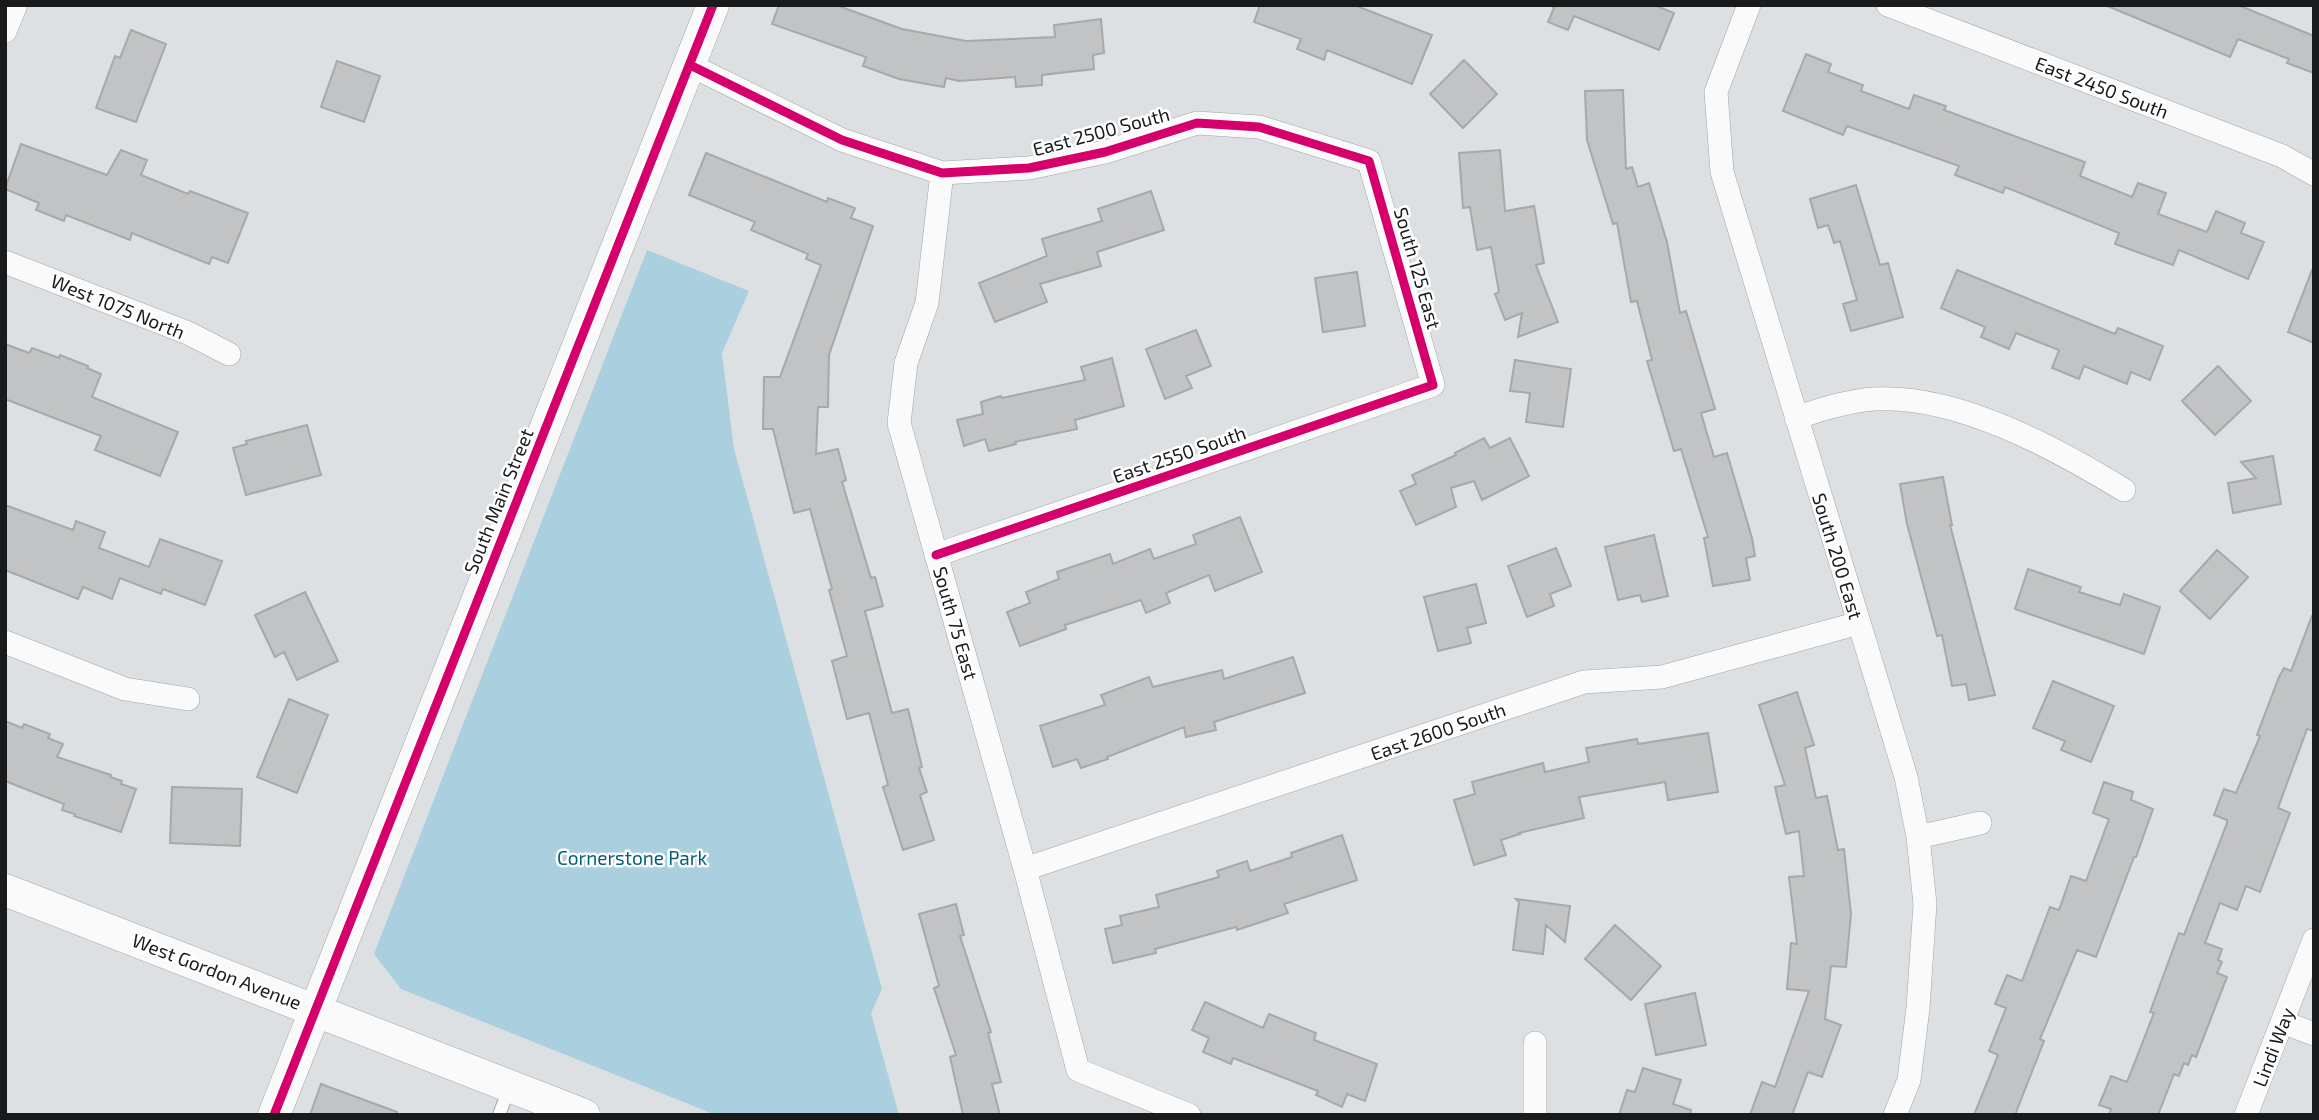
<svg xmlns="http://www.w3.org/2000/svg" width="2319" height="1120" font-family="'Exo 2',sans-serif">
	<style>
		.green { fill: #aacfdf }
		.building { fill: #c2c3c4; stroke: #a7a8a9; stroke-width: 2 }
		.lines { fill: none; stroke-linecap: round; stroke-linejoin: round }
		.lane-casing { stroke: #a2a4a5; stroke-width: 14 }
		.street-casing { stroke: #a2a4a5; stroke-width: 24 }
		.secondary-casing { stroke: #a2a4a5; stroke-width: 33 }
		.lane { stroke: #fafafb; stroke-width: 12 }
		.street { stroke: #fafafb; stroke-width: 23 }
		.secondary { stroke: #fafafb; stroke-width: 32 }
		.cycleway-casing { stroke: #fff; stroke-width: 13 }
		.cycleway { stroke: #d6006c; stroke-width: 9 }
		.labels { text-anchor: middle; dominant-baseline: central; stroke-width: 5; stroke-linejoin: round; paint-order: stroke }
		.street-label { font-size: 19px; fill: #181a1b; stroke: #fff }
		.park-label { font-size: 19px; fill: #025f7b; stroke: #fff }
	</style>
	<rect width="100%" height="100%" fill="#dde0e2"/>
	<path class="green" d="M 647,250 L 749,291 L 722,353 L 734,449 L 882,989 L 871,1013 L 899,1115 L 716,1115 L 401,989 L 374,954 Z"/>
	<path class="building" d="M 779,5 L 836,5 L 902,29 L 966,41 L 1055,37 L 1054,25 L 1101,19 L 1104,53 L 1093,55 L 1094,69 L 1042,75 L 1042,85 L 1016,87 L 1015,77 L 959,81 L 946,78 L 944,87 L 899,79 L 863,66 L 866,57 L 772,24 Z
		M 1260,5 L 1354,5 L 1432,35 L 1412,84 L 1327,50 L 1324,60 L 1297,49 L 1301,39 L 1254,22 Z
		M 1551,5 L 1654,5 L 1674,13 L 1659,50 L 1574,16 L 1568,30 L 1548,22 L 1554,8 Z
		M 2105,5 L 2238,5 L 2314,36 L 2314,73 L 2287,63 L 2289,59 L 2238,39 L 2230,57 Z
		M 131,30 L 166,44 L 136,122 L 96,108 L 115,56 L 120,58 Z
		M 1806,54 L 1831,64 L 1828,72 L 1863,85 L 1861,91 L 1909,109 L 1914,95 L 1946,106 L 1944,110 L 2085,162 L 2080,176 L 2132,197 L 2138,183 L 2166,193 L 2158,214 L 2207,232 L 2216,211 L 2245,223 L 2241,233 L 2264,242 L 2248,279 L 2179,250 L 2173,265 L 2115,244 L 2119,233 L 2005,187 L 2003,193 L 1955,175 L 1959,166 L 1847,126 L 1843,135 L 1783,111 Z
		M 1464,60 L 1497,94 L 1463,128 L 1430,94 Z
		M 337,61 L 380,76 L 364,122 L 321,107 Z
		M 1623,90 L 1626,169 L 1632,167 L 1638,187 L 1649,183 L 1667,242 L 1680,313 L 1686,311 L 1715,409 L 1701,413 L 1714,457 L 1727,453 L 1752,538 L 1755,556 L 1746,558 L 1750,580 L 1713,586 L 1704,538 L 1708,537 L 1681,449 L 1674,451 L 1647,361 L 1652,360 L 1637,301 L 1631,302 L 1617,223 L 1613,224 L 1587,140 L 1585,91 Z
		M 21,144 L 107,175 L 121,150 L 147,160 L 141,175 L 188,194 L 190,191 L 248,213 L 228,263 L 212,257 L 209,264 L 132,233 L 130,240 L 66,215 L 64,221 L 36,210 L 39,203 L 5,189 Z
		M 1500,150 L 1505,211 L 1534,206 L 1544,263 L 1536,265 L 1558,322 L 1518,337 L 1522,313 L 1505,320 L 1495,294 L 1499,292 L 1491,247 L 1477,250 L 1470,207 L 1463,208 L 1459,153 Z
		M 706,153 L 827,202 L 828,198 L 855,208 L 851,218 L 873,226 L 829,355 L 828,407 L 818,407 L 816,454 L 838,449 L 846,480 L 842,482 L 871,578 L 875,577 L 883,606 L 865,611 L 892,713 L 908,709 L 922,767 L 919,768 L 927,792 L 920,795 L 934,840 L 903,850 L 883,787 L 888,785 L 869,713 L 847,719 L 832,661 L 847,656 L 829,590 L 832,589 L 810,509 L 794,513 L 773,429 L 763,429 L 764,377 L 780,377 L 821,265 L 806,259 L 808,254 L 751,230 L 755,222 L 689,195 Z
		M 1856,185 L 1880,265 L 1888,263 L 1903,317 L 1851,331 L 1843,304 L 1857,300 L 1840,241 L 1834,243 L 1828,225 L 1818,228 L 1810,199 Z
		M 1151,191 L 1164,230 L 1097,252 L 1101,266 L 1040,284 L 1047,302 L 995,322 L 979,283 L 1047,256 L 1042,239 L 1102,221 L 1098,209 Z
		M 1957,270 L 2115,334 L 2118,328 L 2163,346 L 2150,380 L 2131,372 L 2127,384 L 2084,366 L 2079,379 L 2052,368 L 2059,350 L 2016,333 L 2009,349 L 1981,337 L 1985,327 L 1941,308 Z
		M 2312,270 L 2314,270 L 2314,343 L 2288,332 Z
		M 1357,272 L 1365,326 L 1323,332 L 1315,278 Z
		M 1196,330 L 1211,366 L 1186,376 L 1192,388 L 1165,399 L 1146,349 Z
		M 5,344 L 29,353 L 32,348 L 59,358 L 60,355 L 88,366 L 87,368 L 101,374 L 92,397 L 178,432 L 160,476 L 95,450 L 101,436 L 5,399 Z
		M 1112,358 L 1124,406 L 1075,420 L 1077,429 L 1015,442 L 1016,444 L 989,451 L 985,439 L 964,446 L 957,420 L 983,414 L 981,402 L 1001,396 L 1002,398 L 1085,380 L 1081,367 Z
		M 1515,360 L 1571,369 L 1563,427 L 1526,422 L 1530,393 L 1510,391 Z
		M 2218,366 L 2251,401 L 2215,435 L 2182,401 Z
		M 307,425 L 321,475 L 246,495 L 233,448 L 247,444 L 246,441 Z
		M 1484,438 L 1490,448 L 1510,438 L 1529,476 L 1482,500 L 1474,481 L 1451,488 L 1456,507 L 1416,525 L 1400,491 L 1416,484 L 1412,475 L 1456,455 L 1455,453 Z
		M 2273,456 L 2281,504 L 2233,513 L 2228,483 L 2256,478 L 2241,462 Z
		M 1943,477 L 1952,525 L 1950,525 L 1995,695 L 1969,700 L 1966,684 L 1952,686 L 1942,635 L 1937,636 L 1907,524 L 1900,484 Z
		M 5,505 L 73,530 L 76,521 L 105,532 L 99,548 L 149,567 L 160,539 L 222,561 L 205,605 L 163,589 L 161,594 L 120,578 L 112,599 L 83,587 L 78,599 L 5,570 Z
		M 1240,517 L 1262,572 L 1215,591 L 1209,575 L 1166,593 L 1170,603 L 1146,613 L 1141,600 L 1065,625 L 1066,629 L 1020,646 L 1007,612 L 1030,603 L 1026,592 L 1059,579 L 1057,572 L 1110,554 L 1113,564 L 1150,549 L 1154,559 L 1196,544 L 1193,535 Z
		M 1654,535 L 1668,596 L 1642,602 L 1640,595 L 1618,600 L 1605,547 Z
		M 1556,548 L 1571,586 L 1550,594 L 1554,606 L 1527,617 L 1508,566 Z
		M 2217,550 L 2248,577 L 2210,619 L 2180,591 Z
		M 2028,569 L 2081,587 L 2079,592 L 2120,605 L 2124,594 L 2160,607 L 2144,654 L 2015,609 Z
		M 1476,584 L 1486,623 L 1467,628 L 1471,643 L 1438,651 L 1424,597 Z
		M 305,592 L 338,661 L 297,680 L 284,652 L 275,657 L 255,615 Z
		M 2312,616 L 2314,617 L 2314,731 L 2307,729 L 2278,808 L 2290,813 L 2260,892 L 2246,886 L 2237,910 L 2220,903 L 2205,943 L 2222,949 L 2218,960 L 2222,962 L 2217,973 L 2227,977 L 2196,1057 L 2192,1055 L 2188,1065 L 2184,1063 L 2179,1076 L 2174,1074 L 2158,1115 L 2109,1115 L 2111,1109 L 2099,1105 L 2111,1076 L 2127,1082 L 2154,1013 L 2150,1012 L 2179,933 L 2184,935 L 2227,823 L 2227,820 L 2214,815 L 2224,789 L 2236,793 L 2260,736 L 2257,735 L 2279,677 L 2284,668 L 2291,671 Z
		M 1293,657 L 1305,693 L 1214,722 L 1216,730 L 1186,737 L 1184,727 L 1107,757 L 1108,759 L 1081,768 L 1077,759 L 1053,767 L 1040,726 L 1105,705 L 1101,695 L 1149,677 L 1153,687 L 1222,670 L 1224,679 Z
		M 2053,681 L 2114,706 L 2091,762 L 2061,750 L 2065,741 L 2033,728 Z
		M 1797,692 L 1814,745 L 1805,748 L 1816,798 L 1827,796 L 1838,850 L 1844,849 L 1851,914 L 1846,967 L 1831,966 L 1825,1019 L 1841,1025 L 1822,1077 L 1808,1072 L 1792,1115 L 1750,1115 L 1762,1082 L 1775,1087 L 1809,991 L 1787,989 L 1791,943 L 1797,944 L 1789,877 L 1804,876 L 1799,831 L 1786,834 L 1775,787 L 1785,785 L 1759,705 Z
		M 289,699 L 328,715 L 297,793 L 257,777 Z
		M 5,721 L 22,728 L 24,724 L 50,734 L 48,738 L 63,744 L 57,757 L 111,775 L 110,777 L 122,781 L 121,784 L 136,789 L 121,832 L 74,816 L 75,814 L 62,810 L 64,804 L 5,781 Z
		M 1708,733 L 1718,792 L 1668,800 L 1665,782 L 1579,797 L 1584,818 L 1519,833 L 1520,834 L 1501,840 L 1506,855 L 1474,865 L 1454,800 L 1475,794 L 1472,782 L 1543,763 L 1545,772 L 1589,762 L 1586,748 L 1637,739 L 1638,744 Z
		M 2104,782 L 2133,792 L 2131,800 L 2153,809 L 2136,857 L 2134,857 L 2096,957 L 2077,950 L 2040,1039 L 2044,1041 L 2015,1115 L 1974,1115 L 1998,1055 L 1989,1051 L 2006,1008 L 1995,1004 L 2007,975 L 2022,981 L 2050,907 L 2059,910 L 2071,876 L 2086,881 L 2109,819 L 2093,813 Z
		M 172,787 L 242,789 L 240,846 L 170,843 Z
		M 1342,835 L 1357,880 L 1284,904 L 1288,913 L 1237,930 L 1236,927 L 1155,949 L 1156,953 L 1113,963 L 1105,929 L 1122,925 L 1120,916 L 1159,907 L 1156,895 L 1219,877 L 1217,871 L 1247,861 L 1250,871 L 1292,857 L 1291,853 Z
		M 1516,899 L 1570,906 L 1565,942 L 1546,925 L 1543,954 L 1513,950 L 1519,902 Z
		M 956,904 L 964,935 L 960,936 L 991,1032 L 988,1033 L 1001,1082 L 992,1084 L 1000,1115 L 963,1115 L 950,1057 L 956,1055 L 934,988 L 939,986 L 919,914 Z
		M 1615,925 L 1661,966 L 1631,1000 L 1585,959 Z
		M 1695,993 L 1706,1045 L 1656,1055 L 1645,1004 Z
		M 1205,1002 L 1263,1028 L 1269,1014 L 1316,1033 L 1314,1040 L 1377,1064 L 1365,1101 L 1347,1094 L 1342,1107 L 1316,1095 L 1318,1091 L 1233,1058 L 1231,1064 L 1203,1052 L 1209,1038 L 1192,1030 Z
		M 1643,1068 L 1681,1080 L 1673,1104 L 1691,1110 L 1690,1115 L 1619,1115 L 1627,1090 L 1635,1092 Z
		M 321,1084 L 397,1112 L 397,1115 L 310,1115 Z"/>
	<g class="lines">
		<defs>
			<path id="lane" d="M 499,1115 L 510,1086"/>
			<path id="street" d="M 1749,5 L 1716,92 L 1722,172 L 1906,777 L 1918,837 L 1925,904 L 1918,1008 L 1909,1080 L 1895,1115
				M 1888,5 L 2282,156 L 2314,174
				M 5,31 L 15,7 L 12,5
				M 690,65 L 842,140 L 942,173 L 1029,168 L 1105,152 L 1197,123 L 1259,127 L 1369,161 L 1433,385 L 936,555
				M 942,173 L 927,303 L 906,363 L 899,423 L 1025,869 L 1078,1070 L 1189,1115
				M 5,262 L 188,333 L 229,354
				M 1796,418 C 1821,409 1847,401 1874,399 C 1957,394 2055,448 2124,490
				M 5,642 L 125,689 L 188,699
				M 1918,837 L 1980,823
				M 1025,869 L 1584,682 L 1662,677 L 1859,623
				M 2282,1022 L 2314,1034
				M 1535,1043 L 1535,1115
				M 2246,1115 L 2314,940"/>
			<path id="secondary" d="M 5,890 L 584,1115
				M 274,1115 L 713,5"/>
		</defs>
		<use href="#lane" class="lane-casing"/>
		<use href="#street" class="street-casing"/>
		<use href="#secondary" class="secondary-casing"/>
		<use href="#lane" class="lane"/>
		<use href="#street" class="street"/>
		<use href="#secondary" class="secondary"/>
		<defs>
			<path id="cycleway" d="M 690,65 L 842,140 L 942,173 L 1029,168 L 1105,152 L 1197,123 L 1259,127 L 1369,161 L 1433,385 L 936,555
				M 274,1115 L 713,5"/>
		</defs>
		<use href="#cycleway" class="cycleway-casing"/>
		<use href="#cycleway" class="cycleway"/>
	</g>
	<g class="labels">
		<g class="street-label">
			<text transform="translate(2102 87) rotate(21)">East 2450 South</text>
			<text transform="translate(1101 131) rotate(-15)">East 2500 South</text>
			<text transform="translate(1418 268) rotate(74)">South 125 East</text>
			<text transform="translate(118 306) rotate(22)">West 1075 North</text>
			<text transform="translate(1179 454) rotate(-19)">East 2550 South</text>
			<text transform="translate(498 501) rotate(-68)">South Main Street</text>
			<text transform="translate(1838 556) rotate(73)">South 200 East</text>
			<text transform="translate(956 623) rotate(74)">South 75 East</text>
			<text transform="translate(1438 731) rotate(-19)">East 2600 South</text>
			<text transform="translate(217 971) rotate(21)">West Gordon Avenue</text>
			<text transform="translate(2273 1047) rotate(-69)">Lindi Way</text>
		</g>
		<g class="park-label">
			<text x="632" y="857">Cornerstone Park</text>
		</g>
	</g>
	<rect width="2319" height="1120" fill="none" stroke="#181a1b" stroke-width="14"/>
</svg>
